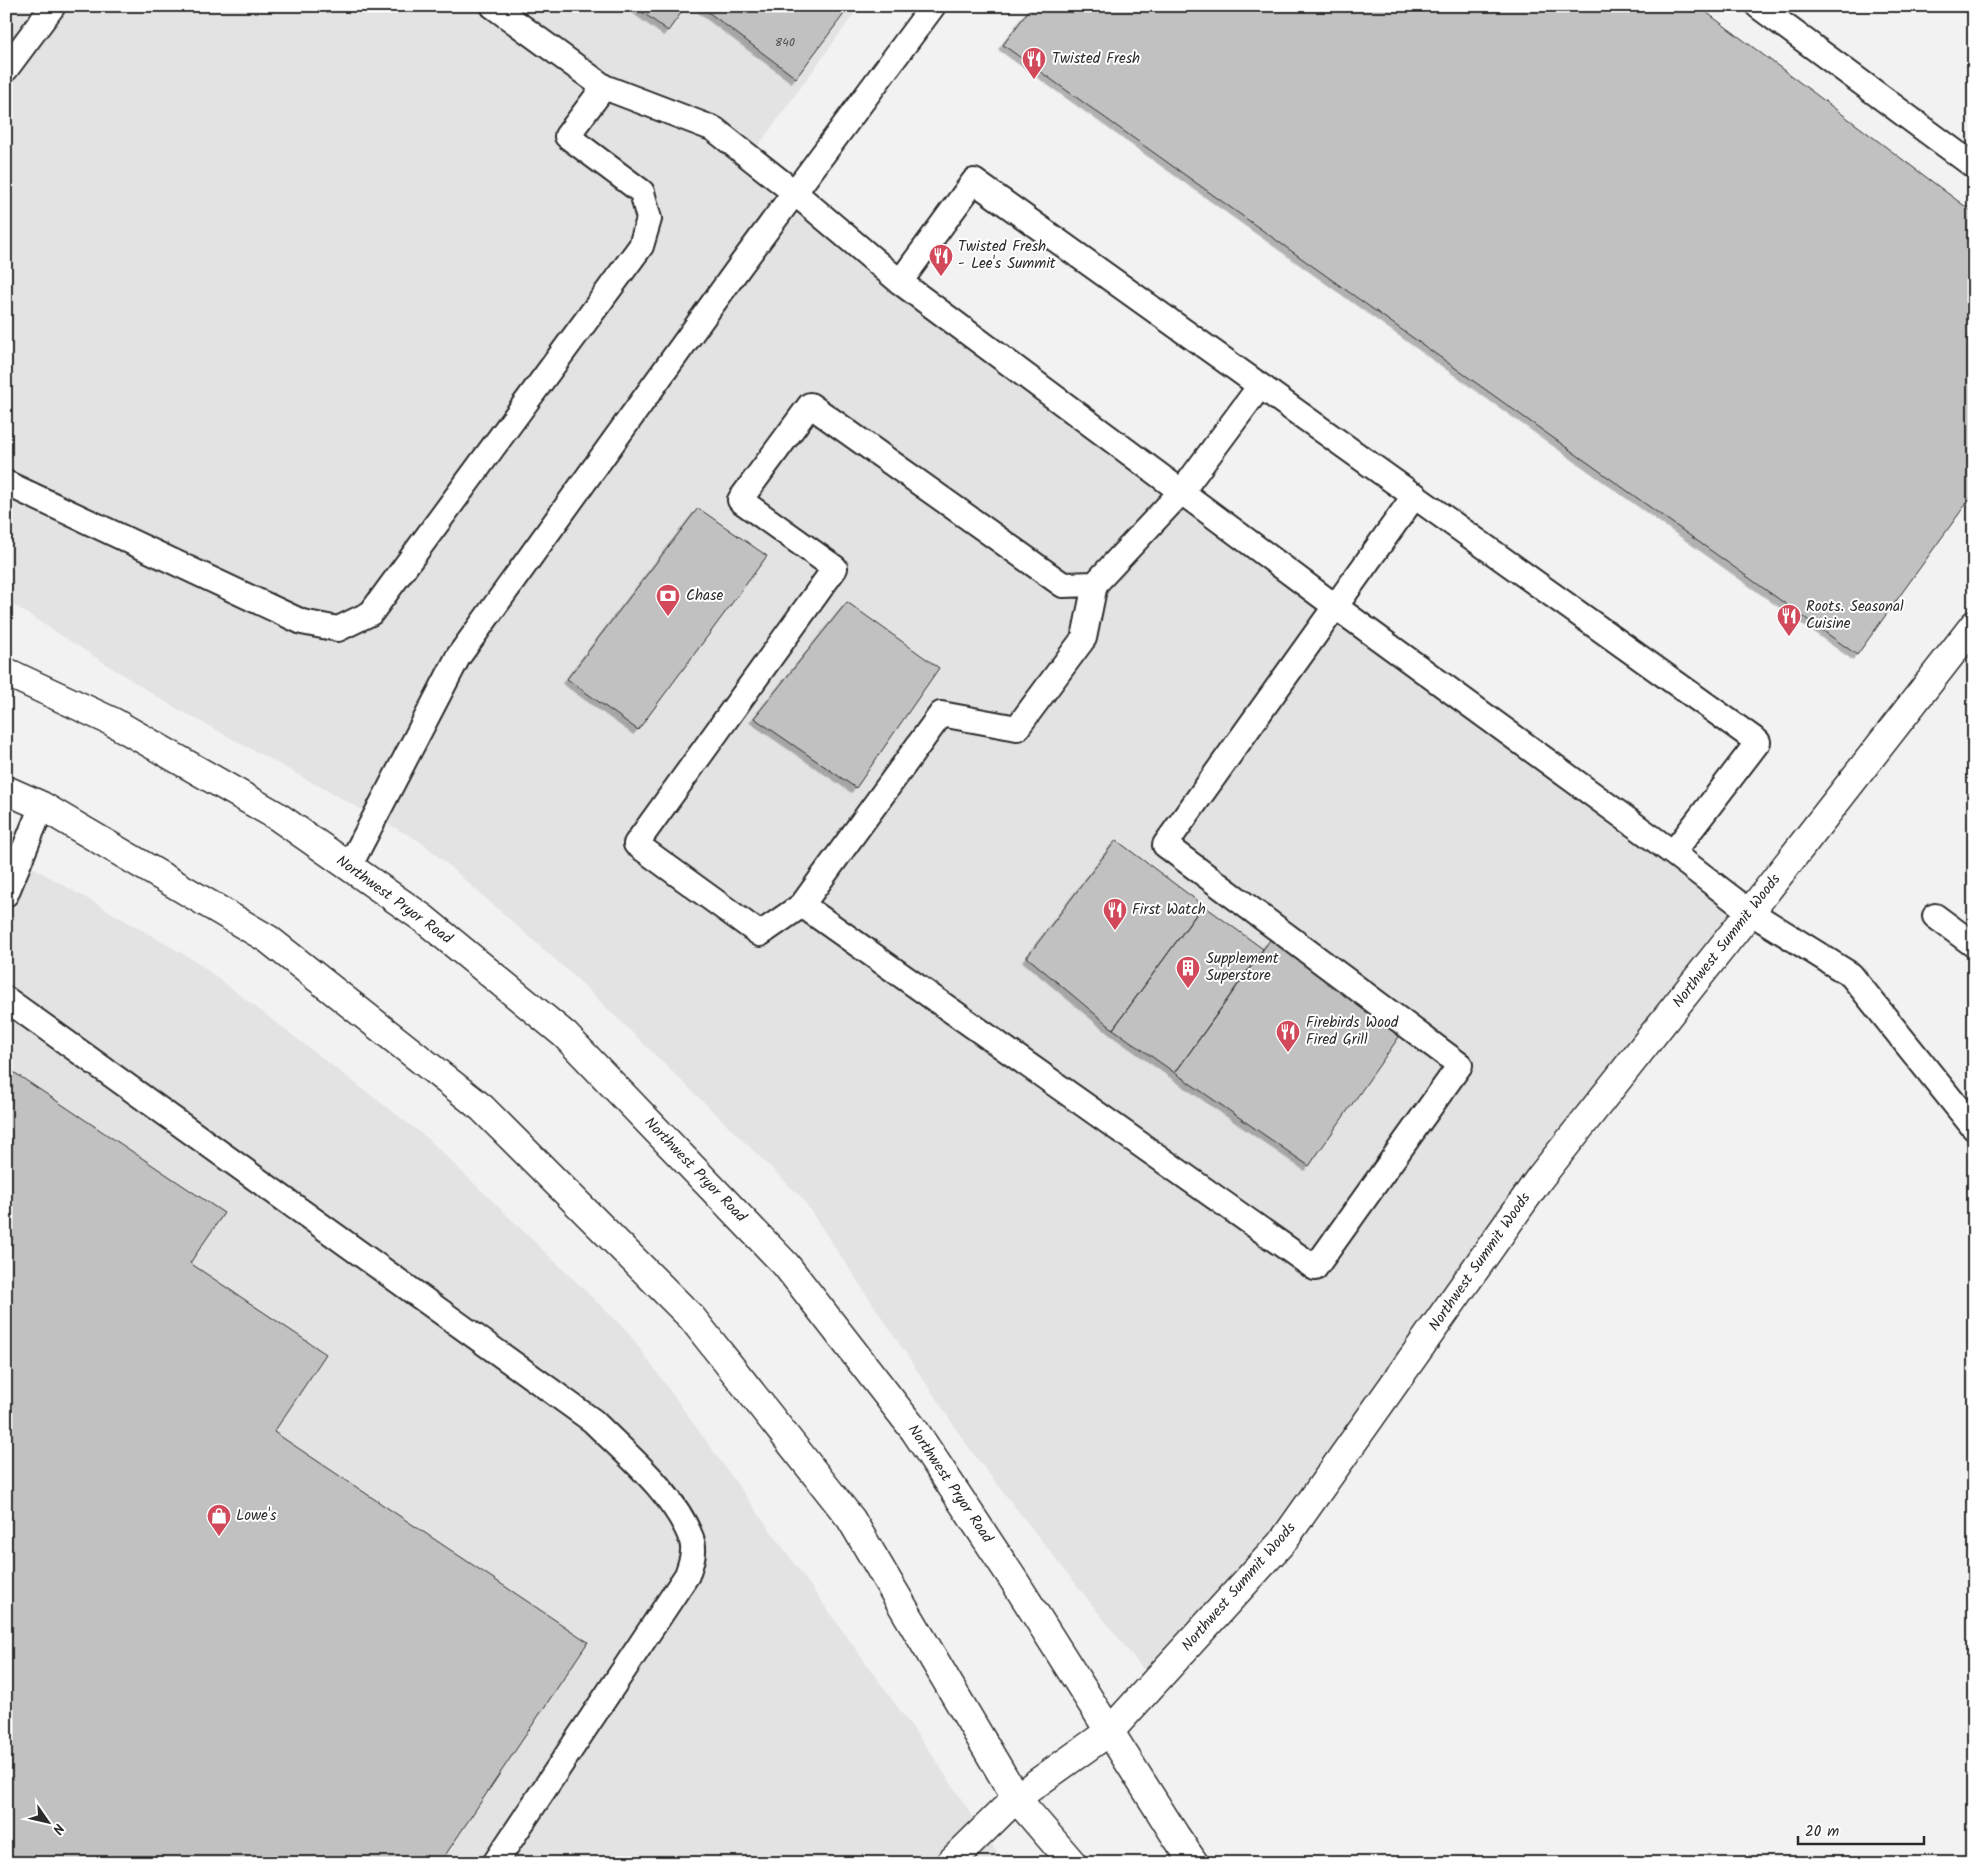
<svg xmlns="http://www.w3.org/2000/svg" width="1980" height="1869" font-family="Kalam,sans-serif">
	<style>
		.built { fill: #e3e3e3 }
		.building { fill: #c1c1c1; stroke: #2b2b2b; filter: url(#shadow) }
		.lines { fill: none; stroke-linecap: round; stroke-linejoin: round }
		.service-casing { stroke: #2b2b2b; stroke-width: 28 }
		.minor-casing { stroke: #2b2b2b; stroke-width: 31 }
		.secondary-casing { stroke: #2b2b2b; stroke-width: 31 }
		.service { stroke: #fff; stroke-width: 24 }
		.minor { stroke: #fff; stroke-width: 28 }
		.secondary { stroke: #fff; stroke-width: 28 }
		.labels { text-anchor: middle; dominant-baseline: central; stroke-width: 4; stroke-linejoin: round; paint-order: stroke }
		.number-label { font-size: 12px; fill: #505050 }
		.poi-label { font-size: 15px; fill: #2b2b2b; stroke: #fff; text-anchor: start }
		.street-label { font-size: 15px; fill: #2b2b2b; stroke: #fff }
	</style>
	<defs>
		<filter id="shadow"><feDropShadow dx="-4.5" dy="4.5" stdDeviation="0" flood-color="#0004"/></filter>
	</defs>
	<rect width="100%" height="100%" fill="#f2f2f2"/>
	<filter id="ink" filterUnits="userSpaceOnUse"><feTurbulence type="fractalNoise" baseFrequency=".02" numOctaves="2"/><feDisplacementMap in="SourceGraphic" scale="10" xChannelSelector="R" yChannelSelector="G"/><feConvolveMatrix kernelMatrix="1 2 1 2 8 2 1 2 1" color-interpolation-filters="sRGB"/></filter>
	<g filter="url(#ink)">
		<path class="built" d="M 6,6 L 860,6 L 750,157 L 1750,912 L 1225,1604 L 1153,1682 L 971,1451 L 802,1198 L 576,978 L 423,843 L 167,703 L 6,600 Z
			M 6,852 L 194,960 L 427,1138 L 627,1331 L 932,1755 L 1004,1863 L 6,1863 Z"/>
		<path class="building" d="M 634,6 L 686,6 L 668,31 Z
			M 700,6 L 850,6 L 796,78 Z
			M 1032,6 L 1698,6 L 1974,213 L 1974,493 L 1857,655 L 1003,45 Z
			M 698,508 L 767,556 L 638,730 L 567,679 Z
			M 847,602 L 939,668 L 856,788 L 754,718 Z
			M 1116,840 L 1203,905 L 1113,1029 L 1027,957 Z
			M 1203,905 L 1263,949 L 1175,1073 L 1113,1029 Z
			M 1270,940 L 1401,1034 L 1309,1166 L 1175,1073 Z
			M 6,1067 L 224,1213 L 190,1263 L 326,1354 L 274,1432 L 588,1642 L 440,1863 L 6,1863 Z"/>
		<g class="lines">
			<defs>
				<path id="service" d="M 493,6 L 604,87 L 714,129 L 795,193 L 900,282 L 1336,607 L 1673,853 L 1750,912 L 1851,975 L 1974,1128
					M 1758,6 L 1974,166
					M 6,69 L 53,6
					M 900,282 L 974,181 L 1758,742 L 1673,853
					M 1260,386 L 1182,491 L 1095,584 L 1063,585 L 810,405 L 740,500 L 835,568 L 636,844 L 760,934 L 802,905 L 1315,1268 L 1460,1065 L 1165,845 L 1415,495
					M 6,483 L 302,622 L 338,629 L 371,613 L 641,246 L 649,219 L 642,192 L 567,136 L 604,87
					M 349,867 L 458,657 L 740,266 L 933,6
					M 6,894 L 42,806
					M 802,905 L 941,714 L 1017,728 L 1084,638 L 1095,584
					M 1935,916 L 1974,945
					M 6,999 L 593,1421 C 626,1454 674,1493 691,1538 C 696,1550 691,1563 687,1575 L 495,1863"/>
				<path id="minor" d="M 950,1863 L 1016,1798 L 1110,1731 L 1283,1541 L 1539,1179 L 1750,912 L 1974,625"/>
				<path id="secondary" d="M 6,672 L 113,722 L 277,816 L 424,919 L 565,1035 L 786,1265 L 915,1431 L 1015,1582 L 1175,1835 L 1194,1863
					M 6,790 L 42,806 L 268,939 L 482,1108 L 692,1318 L 851,1519 L 1016,1798 L 1072,1863"/>
			</defs>
			<use href="#service" class="service-casing"/>
			<use href="#minor" class="minor-casing"/>
			<use href="#secondary" class="secondary-casing"/>
			<use href="#service" class="service"/>
			<use href="#minor" class="minor"/>
			<use href="#secondary" class="secondary"/>
		</g>
	</g>
	<defs>
		<symbol id="restaurant-pin" viewBox="-11 -11 22 30"><path d="M0 17L-7.5 6A9.5 9.5 0 1 1 7.5 6Z" fill="#d1495b" stroke="#fff"/><path d="M-5-6h1v4h1v-4h1v4h1v-4h1v5L-1.5 .5V6h-2V.5L-5-1ZM5-6V6H3V1.5H1.5Q1.5-4 5-6Z" fill="#fff"/></symbol>
		<symbol id="bank-pin" viewBox="-11 -11 22 30"><path d="M0 17L-7.5 6A9.5 9.5 0 1 1 7.5 6Z" fill="#d1495b" stroke="#fff"/><path d="M-6-4H6V4H-6ZM0-2.3a2.3 2.3 0 1 0 0 4.6a2.3 2.3 0 1 0 0-4.6Z" fill="#fff"/></symbol>
		<symbol id="building-pin" viewBox="-11 -11 22 30"><path d="M0 17L-7.5 6A9.5 9.5 0 1 1 7.5 6Z" fill="#d1495b" stroke="#fff"/><path d="M-4-6H4V6H1V3H-1V6H-4ZM-2.5-4.3h1.7v1.8h-1.7ZM.8-4.3h1.7v1.8H.8ZM-2.5-1h1.7V.8h-1.7ZM.8-1h1.7V.8H.8Z" fill="#fff"/></symbol>
		<symbol id="shop-pin" viewBox="-11 -11 22 30"><path d="M0 17L-7.5 6A9.5 9.5 0 1 1 7.5 6Z" fill="#d1495b" stroke="#fff"/><path d="M-5-2.5h2.3a2.7 3.5 0 0 1 5.4 0H5L5.5 6h-11ZM-1.5-2.5h3a1.5 2.3 0 0 0-3 0Z" fill="#fff"/></symbol>
	</defs>
	<g fill-rule="evenodd">
		<use href="#restaurant-pin" x="1020" y="45" width="28" height="38"/>
		<use href="#restaurant-pin" x="927" y="242" width="28" height="38"/>
		<use href="#bank-pin" x="654" y="582" width="28" height="38"/>
		<use href="#restaurant-pin" x="1775" y="602" width="28" height="38"/>
		<use href="#restaurant-pin" x="1101" y="896" width="28" height="38"/>
		<use href="#building-pin" x="1174" y="954" width="28" height="38"/>
		<use href="#restaurant-pin" x="1274" y="1018" width="28" height="38"/>
		<use href="#shop-pin" x="205" y="1502" width="28" height="38"/>
	</g>
	<g class="labels">
		<g class="number-label">
			<text x="785" y="42">840</text>
		</g>
		<g class="poi-label">
			<text x="1052" y="59">Twisted Fresh</text>
			<text x="958" y="247">Twisted Fresh<tspan x="958" dy="17">- Lee's Summit</tspan></text>
			<text x="686" y="596">Chase</text>
			<text x="1806" y="607">Roots. Seasonal<tspan x="1806" dy="17">Cuisine</tspan></text>
			<text x="1132" y="910">First Watch</text>
			<text x="1206" y="959">Supplement<tspan x="1206" dy="17">Superstore</tspan></text>
			<text x="1306" y="1023">Firebirds Wood<tspan x="1306" dy="17">Fired Grill</tspan></text>
			<text x="236" y="1516">Lowe's</text>
		</g>
		<g class="street-label">
			<text transform="translate(394 900) rotate(36)">Northwest Pryor Road</text>
			<text transform="translate(1727 941) rotate(-52)">Northwest Summit Woods</text>
			<text transform="translate(695 1170) rotate(46)">Northwest Pryor Road</text>
			<text transform="translate(1480 1262) rotate(-55)">Northwest Summit Woods</text>
			<text transform="translate(950 1484) rotate(56)">Northwest Pryor Road</text>
			<text transform="translate(1239 1587) rotate(-49)">Northwest Summit Woods</text>
		</g>
	</g>
	<rect width="1980" height="1869" fill="none" stroke="#fff" stroke-width="25"/>
	<rect x="12" y="12" width="1955" height="1844" fill="none" stroke="#2b2b2b" stroke-width="2" filter="url(#ink)"/>
	<g transform="translate(48 1822) rotate(124)" stroke="#ffffff" stroke-width="4" paint-order="stroke">
	<path d="M0-4L9 19L0 12L-9 19Z" fill="#2b2b2b"/>
	<text y="-8" font-size="14" font-weight="bold" text-anchor="middle" fill="#2b2b2b">N</text>
	</g>
	<path d="M1798 1836v8h126v-8" fill="none" stroke="#2b2b2b" stroke-width="2.5"/>
	<text x="1805" y="1836" font-size="15" fill="#2b2b2b" stroke="#ffffff" stroke-width="4" paint-order="stroke">20 m</text>
</svg>
